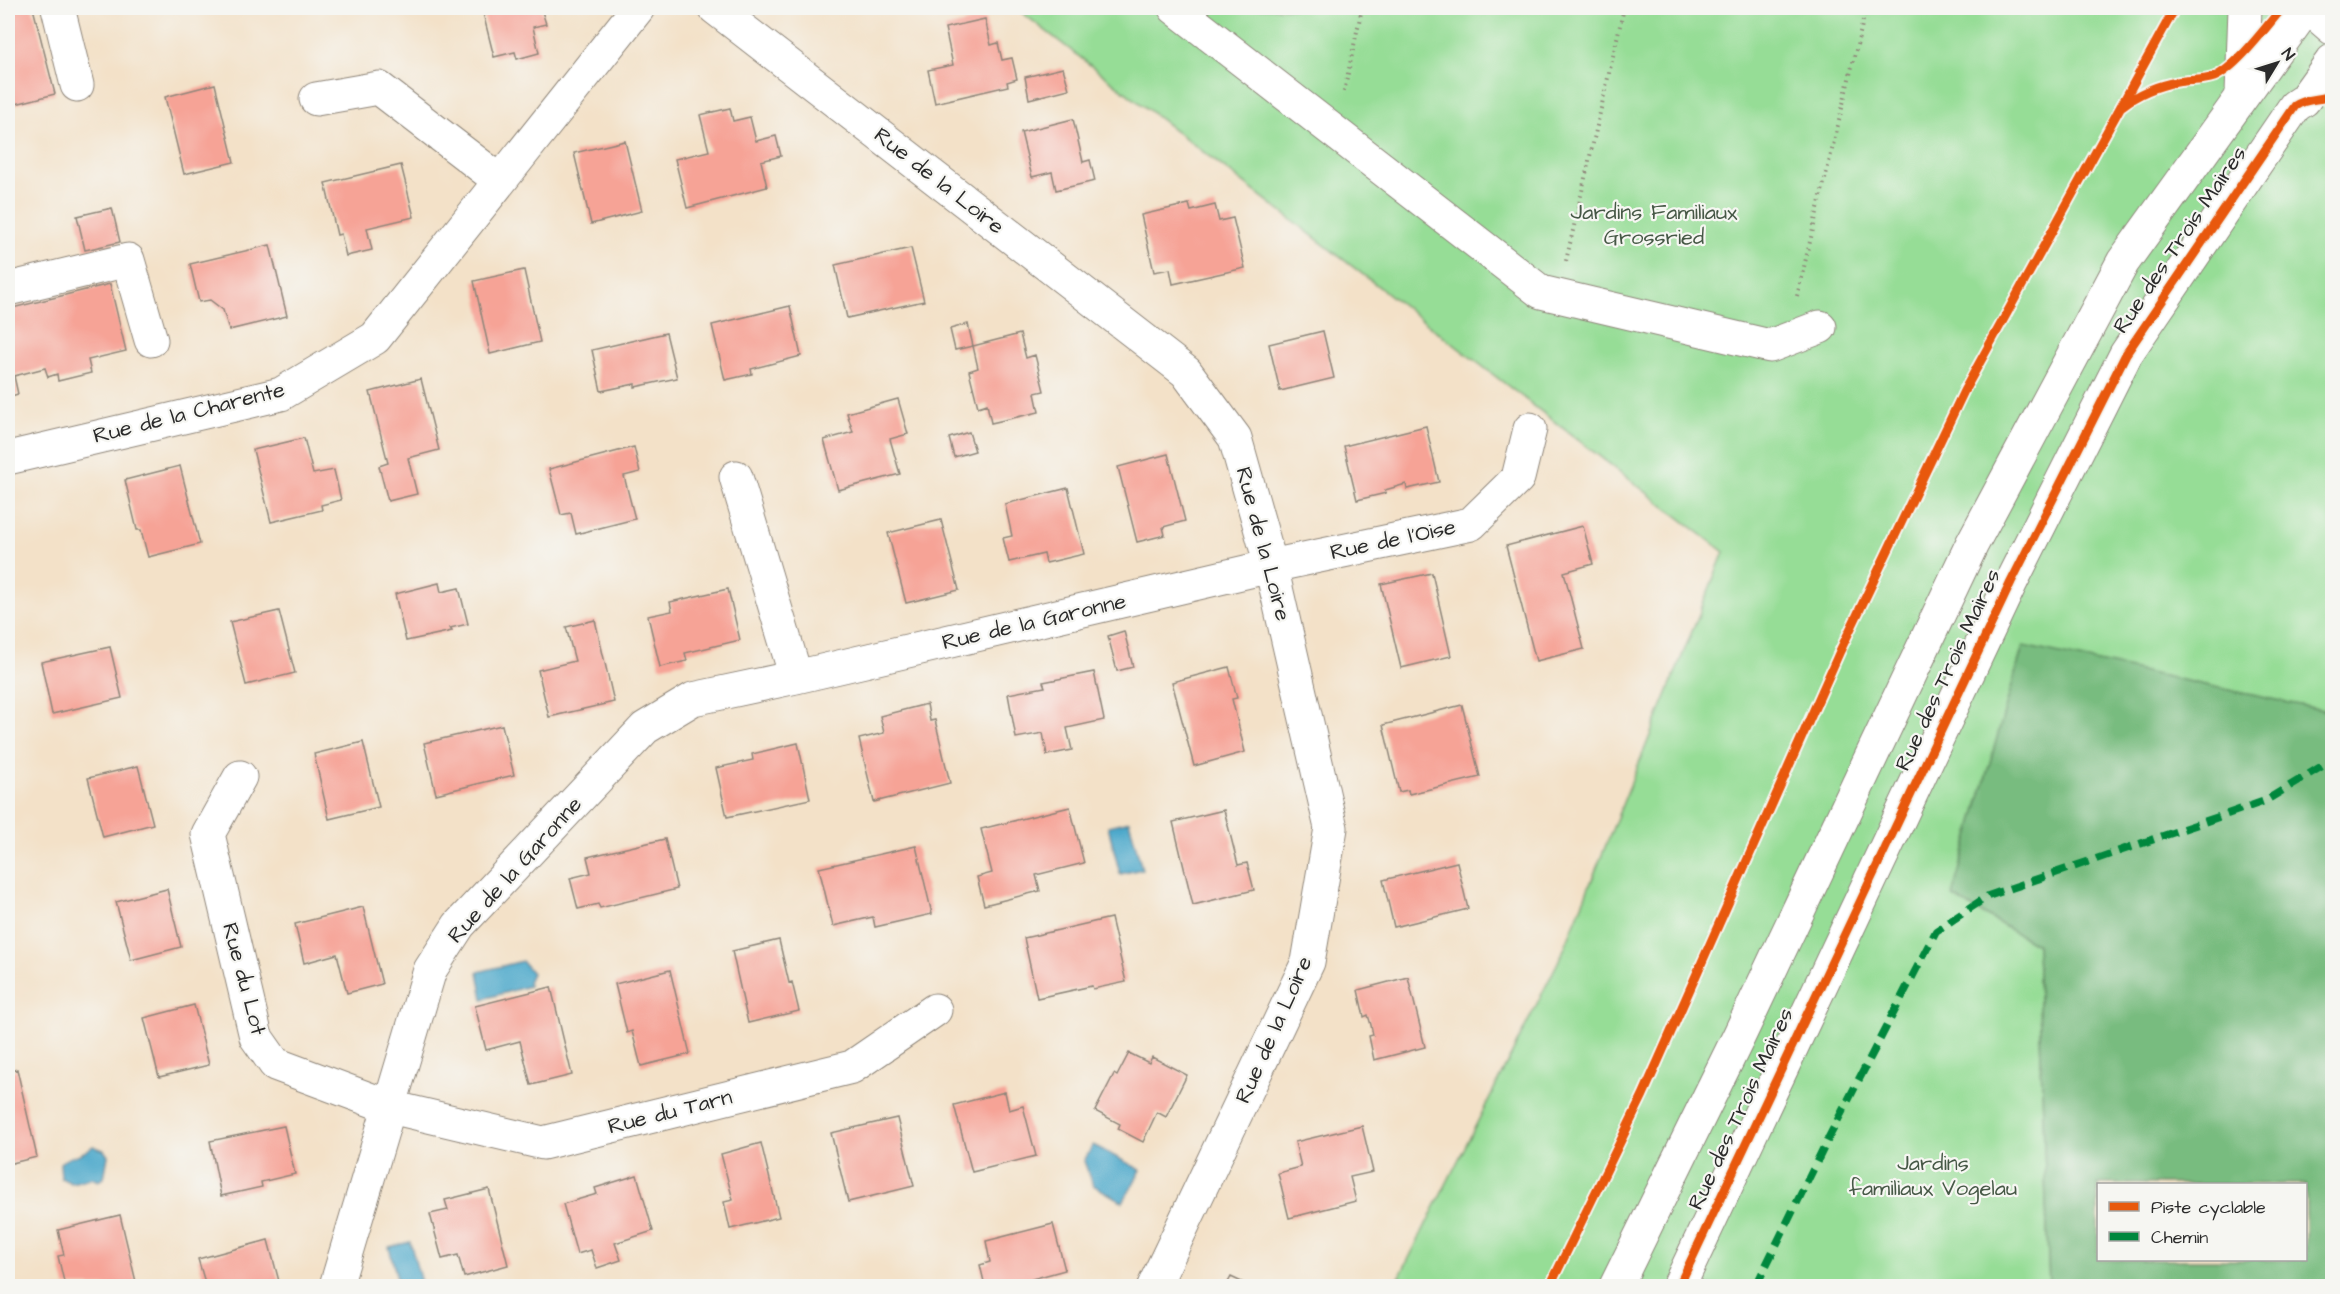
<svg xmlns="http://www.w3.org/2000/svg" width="2340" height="1294" font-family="'Architects Daughter',sans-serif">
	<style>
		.green { fill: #96dd96; stroke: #608460; stroke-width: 1.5 }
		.forest { fill: #78bc7f; stroke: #527455; stroke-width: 1.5; fill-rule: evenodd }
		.water { fill: #4da9cb; stroke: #3c6a7b; stroke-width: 1.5 }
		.building { fill: #f6a396 }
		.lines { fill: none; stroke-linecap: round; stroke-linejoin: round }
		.minor-casing { stroke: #8f867a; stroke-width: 35 }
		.major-casing { stroke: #8f867a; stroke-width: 35 }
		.path { stroke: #8f867a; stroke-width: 4; stroke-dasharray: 1.5 4.5; stroke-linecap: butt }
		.minor { stroke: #fff; stroke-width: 33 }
		.major { stroke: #fff; stroke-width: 33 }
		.quiet { stroke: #00873e; stroke-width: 8; stroke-dasharray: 15 8; stroke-linecap: butt }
		.cycleway-casing { stroke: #f6f6f2; stroke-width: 13 }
		.cycleway { stroke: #e8590c; stroke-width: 9 }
		.labels { text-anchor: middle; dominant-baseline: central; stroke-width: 4.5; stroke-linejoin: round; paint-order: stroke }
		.street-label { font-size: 22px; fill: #2b2b2b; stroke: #f6f6f2 }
		.park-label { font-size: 22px; fill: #465846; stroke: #f6f6f2 }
	</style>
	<rect width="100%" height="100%" fill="#f6f6f2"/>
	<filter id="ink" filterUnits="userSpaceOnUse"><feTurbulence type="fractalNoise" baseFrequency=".0167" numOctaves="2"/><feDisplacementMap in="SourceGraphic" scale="12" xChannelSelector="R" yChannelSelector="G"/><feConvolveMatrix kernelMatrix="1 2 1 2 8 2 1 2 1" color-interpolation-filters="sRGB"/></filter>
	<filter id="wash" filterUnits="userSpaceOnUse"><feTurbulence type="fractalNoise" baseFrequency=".008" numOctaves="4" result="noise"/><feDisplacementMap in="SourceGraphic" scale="24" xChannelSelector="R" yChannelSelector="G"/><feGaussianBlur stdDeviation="1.35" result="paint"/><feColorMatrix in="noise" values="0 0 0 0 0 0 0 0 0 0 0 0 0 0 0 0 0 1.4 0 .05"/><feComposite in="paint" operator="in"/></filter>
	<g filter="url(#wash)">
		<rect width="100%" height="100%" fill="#f3e1c8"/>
		<path class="green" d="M 1016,8 L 2332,8 L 2332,712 L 2023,647 L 1953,897 L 2037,945 L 2049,1286 L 1395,1286 L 1562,954 L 1724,552 Z"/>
		<path class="forest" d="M 2023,646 L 2332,712 L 2332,1286 L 2049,1286 L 2037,945 L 1952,896 ZM 2098,1184 L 2306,1184 L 2306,1260 L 2098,1260 Z"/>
		<path class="water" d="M 1129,821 L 1142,869 L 1120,874 L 1108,826 Z
			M 522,961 L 532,973 L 528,982 L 529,986 L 483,999 L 478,972 Z
			M 1093,1145 L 1141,1170 L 1123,1202 L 1093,1185 L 1084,1161 Z
			M 93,1146 L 104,1150 L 108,1156 L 104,1178 L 98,1181 L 92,1178 L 71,1183 L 61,1178 L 60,1163 C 69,1155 81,1157 93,1146 Z
			M 410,1242 L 422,1286 L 399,1286 L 389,1247 Z"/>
		<g id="blocks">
			<path class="building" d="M 8,8 L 33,8 L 55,94 L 8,106 Z
				M 475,8 L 541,8 L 546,24 L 533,27 L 539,53 L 517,59 L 515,52 L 494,57 L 482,9 L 476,10 Z
				M 985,19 L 991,45 L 998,43 L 1002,60 L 1012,58 L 1017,79 L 1007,82 L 1008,86 L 935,103 L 928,70 L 953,65 L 945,28 Z
				M 1063,68 L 1069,89 L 1029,99 L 1025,77 Z
				M 215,84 L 234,162 L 184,174 L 165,97 Z
				M 730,108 L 733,121 L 750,117 L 756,141 L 776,136 L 781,156 L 761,161 L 767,187 L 687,208 L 675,159 L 709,151 L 700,115 Z
				M 1073,119 L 1083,162 L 1090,160 L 1095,181 L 1056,190 L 1052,172 L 1032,177 L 1021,132 Z
				M 625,141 L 642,211 L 591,224 L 574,153 Z
				M 401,165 L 414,217 L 367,228 L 372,250 L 346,256 L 341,234 L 337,235 L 325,183 Z
				M 1189,204 L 1191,211 L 1215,205 L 1219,221 L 1233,218 L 1245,268 L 1173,284 L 1170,269 L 1154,272 L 1141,215 Z
				M 112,208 L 120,242 L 85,250 L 77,216 Z
				M 270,245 L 287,316 L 229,330 L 223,310 L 210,300 L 199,302 L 190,264 Z
				M 911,248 L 924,301 L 847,318 L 835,265 Z
				M 524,270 L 540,342 L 490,354 L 474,281 Z
				M 110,284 L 126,351 L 88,360 L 91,373 L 58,381 L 57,374 L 48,377 L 45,368 L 14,376 L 18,394 L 8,397 L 8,309 Z
				M 790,306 L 801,356 L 751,369 L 752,374 L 725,380 L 712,325 Z
				M 968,324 L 973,346 L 955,350 L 950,329 Z
				M 1323,331 L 1334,378 L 1280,391 L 1269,344 Z
				M 666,333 L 677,378 L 635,387 L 635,384 L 601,391 L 592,350 Z
				M 1020,334 L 1026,358 L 1035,355 L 1044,391 L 1035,393 L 1039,412 L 991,423 L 987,404 L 978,407 L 969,371 L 978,368 L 973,346 Z
				M 421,379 L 439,450 L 408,458 L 417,494 L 388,501 L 379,466 L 388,463 L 370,392 Z
				M 898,399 L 908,434 L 890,439 L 900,474 L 838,490 L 824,440 L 853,432 L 847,413 Z
				M 1426,426 L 1439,482 L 1407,489 L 1406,484 L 1385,490 L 1386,493 L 1357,500 L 1344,446 Z
				M 969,432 L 975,451 L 954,457 L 949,438 Z
				M 304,438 L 313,474 L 334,470 L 341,500 L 321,505 L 322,510 L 271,522 L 253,450 Z
				M 634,447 L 640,472 L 624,476 L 635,519 L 576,534 L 571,513 L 561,515 L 549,469 Z
				M 1168,454 L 1185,521 L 1163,527 L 1165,535 L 1137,542 L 1118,467 Z
				M 180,466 L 200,544 L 148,557 L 141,530 L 137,530 L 125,480 Z
				M 1068,488 L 1084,554 L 1046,563 L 1044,554 L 1009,562 L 1003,538 L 1012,536 L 1005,504 Z
				M 941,520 L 959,590 L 906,603 L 888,533 Z
				M 1583,526 L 1593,564 L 1564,572 L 1584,649 L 1536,661 L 1506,546 Z
				M 1432,573 L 1451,656 L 1401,668 L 1381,584 Z
				M 439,583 L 441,592 L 459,588 L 468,624 L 450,628 L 452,631 L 406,641 L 395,594 Z
				M 728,589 L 740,640 L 685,653 L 687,661 L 660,667 L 648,616 L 672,611 L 670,602 Z
				M 279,611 L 295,673 L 246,685 L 230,622 Z
				M 595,620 L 614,702 L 549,717 L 538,670 L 575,661 L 566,627 Z
				M 1124,631 L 1133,667 L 1117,671 L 1108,636 Z
				M 110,647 L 122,698 L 52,714 L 41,662 Z
				M 1229,667 L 1237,698 L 1232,699 L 1245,752 L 1194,766 L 1172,682 Z
				M 1094,672 L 1104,720 L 1067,728 L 1072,750 L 1047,755 L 1043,733 L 1016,738 L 1008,694 L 1045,687 L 1043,682 Z
				M 927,704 L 930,721 L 935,720 L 950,783 L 874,802 L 859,739 L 884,733 L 880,716 Z
				M 1462,705 L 1480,777 L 1409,794 L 1408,790 L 1399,792 L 1383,725 Z
				M 502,725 L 514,775 L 436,794 L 424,743 Z
				M 363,742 L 379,807 L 329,819 L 314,754 Z
				M 798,743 L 810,799 L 727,817 L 716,768 L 753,760 L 752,754 Z
				M 138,766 L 153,824 L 103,837 L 88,778 Z
				M 1070,807 L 1084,863 L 1036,875 L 1040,891 L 984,905 L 977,877 L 992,873 L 981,829 Z
				M 1224,810 L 1238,865 L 1247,863 L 1254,890 L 1193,905 L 1173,822 Z
				M 665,839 L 677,889 L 600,908 L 598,904 L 578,909 L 570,878 L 591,873 L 587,857 Z
				M 916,846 L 932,914 L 875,927 L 873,917 L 833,926 L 819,868 Z
				M 1457,862 L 1468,909 L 1394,927 L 1383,880 Z
				M 167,889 L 181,947 L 131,960 L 116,902 Z
				M 363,907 L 382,984 L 347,993 L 337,954 L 304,963 L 295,924 Z
				M 1111,918 L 1126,982 L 1093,989 L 1092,986 L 1037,998 L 1024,938 Z
				M 779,940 L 789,983 L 792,982 L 799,1011 L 748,1023 L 732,951 Z
				M 670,970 L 690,1054 L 641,1066 L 632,1031 L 627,1033 L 615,984 Z
				M 1408,977 L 1425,1047 L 1374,1060 L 1369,1036 L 1373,1035 L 1371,1025 L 1368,1015 L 1364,1017 L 1358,990 Z
				M 551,987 L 572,1075 L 531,1085 L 520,1041 L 486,1050 L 475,1006 Z
				M 8,992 L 13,1011 L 8,1013 Z
				M 194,1005 L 209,1065 L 159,1077 L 144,1018 Z
				M 1129,1053 L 1149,1063 L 1152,1057 L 1187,1075 L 1166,1117 L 1157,1112 L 1143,1142 L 1118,1129 L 1120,1124 L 1095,1111 L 1114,1074 L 1117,1076 Z
				M 17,1069 L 37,1157 L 8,1164 L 8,1072 Z
				M 1005,1092 L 1009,1110 L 1023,1106 L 1036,1156 L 972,1172 L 954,1105 Z
				M 897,1118 L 914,1186 L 848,1202 L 831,1133 Z
				M 284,1126 L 295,1174 L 261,1182 L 262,1187 L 221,1196 L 210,1141 Z
				M 1362,1126 L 1373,1172 L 1350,1177 L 1356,1201 L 1289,1218 L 1278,1173 L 1301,1167 L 1295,1142 Z
				M 761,1143 L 779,1217 L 730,1229 L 724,1202 L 733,1200 L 721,1154 Z
				M 637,1175 L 653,1231 L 615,1243 L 621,1260 L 597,1268 L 591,1250 L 577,1254 L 563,1204 L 597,1194 L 595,1188 Z
				M 489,1189 L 508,1265 L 464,1277 L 458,1255 L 442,1259 L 430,1214 L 448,1210 L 445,1200 Z
				M 120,1215 L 137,1286 L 65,1286 L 58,1256 L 64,1255 L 58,1230 Z
				M 1053,1224 L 1065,1270 L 1032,1279 L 1034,1286 L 985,1286 L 980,1265 L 990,1262 L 986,1241 Z
				M 268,1240 L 280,1285 L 206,1286 L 198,1259 Z
				M 1231,1277 L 1250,1286 L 1226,1286 Z"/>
		</g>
	</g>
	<g filter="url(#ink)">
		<use href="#blocks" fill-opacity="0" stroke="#8f867a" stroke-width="1.5"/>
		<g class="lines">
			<defs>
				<path id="minor" d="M 58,8 L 77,85
					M 715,8 L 1186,372 L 1235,438 L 1271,566 L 1331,828 L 1308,962 L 1154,1286
					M 1175,8 L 1541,292 L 1770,346 L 1820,327
					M 2309,8 L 2332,28
					M 2242,93 L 2245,8
					M 316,99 L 379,88 L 499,180
					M 8,289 L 128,260 L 151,340
					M 8,458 L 281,394 L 375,338 L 638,8
					M 736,477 L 796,677
					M 240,777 L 208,834 L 256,1037 L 275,1064 L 390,1107 L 543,1143 L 852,1067 L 935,1010
					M 336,1286 L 430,970 L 459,925 L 645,728 L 693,699 L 796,677 L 1271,566 L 1471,524 L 1518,478 L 1530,429"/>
				<path id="major" d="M 1616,1286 L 1739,1036 L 1972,544 L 2123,262 L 2306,8
					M 1679,1286 L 2011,582 L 2126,354 L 2295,106 L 2304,100 L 2332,61"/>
			</defs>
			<use href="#minor" class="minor-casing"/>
			<use href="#major" class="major-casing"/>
			<path class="path" d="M 1344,92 L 1362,8
				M 1566,261 L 1624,8
				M 1797,296 L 1866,8"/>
			<use href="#minor" class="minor"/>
			<use href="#major" class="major"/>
			<path class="quiet" d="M 1756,1286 L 1829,1137 L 1936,931 L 1988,896 L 2265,801 L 2332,760"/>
			<defs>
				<path id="cycleway" d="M 2122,106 C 2137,94 2158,85 2177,82 C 2188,80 2203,81 2214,77 C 2236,68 2267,26 2282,8
					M 1550,1286 L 1643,1095 L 1840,651 L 1964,391 L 2175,8
					M 1679,1286 L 2011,582 L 2126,354 L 2295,106 C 2309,96 2323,102 2332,94"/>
			</defs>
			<use href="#cycleway" class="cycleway-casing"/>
			<use href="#cycleway" class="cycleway"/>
		</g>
	</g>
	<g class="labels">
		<g class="street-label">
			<text transform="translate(939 181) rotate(38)">Rue de la Loire</text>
			<text transform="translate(2180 240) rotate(-56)">Rue des Trois Maires</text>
			<text transform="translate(189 413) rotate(-14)">Rue de la Charente</text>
			<text transform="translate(1393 540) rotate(-12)">Rue de l'Oise</text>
			<text transform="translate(1263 544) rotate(75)">Rue de la Loire</text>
			<text transform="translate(1034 622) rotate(-13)">Rue de la Garonne</text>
			<text transform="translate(1948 670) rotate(-65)">Rue des Trois Maires</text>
			<text transform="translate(515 870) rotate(-48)">Rue de la Garonne</text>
			<text transform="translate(244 979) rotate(75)">Rue du Lot</text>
			<text transform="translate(1274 1030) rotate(-66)">Rue de la Loire</text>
			<text transform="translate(1741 1109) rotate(-65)">Rue des Trois Maires</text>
			<text transform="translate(670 1112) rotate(-14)">Rue du Tarn</text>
		</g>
		<g class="park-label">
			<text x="1654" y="212">Jardins Familiaux<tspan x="1654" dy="25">Grossried</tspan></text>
			<text x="1933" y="1163">Jardins<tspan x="1933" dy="25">familiaux Vogelau</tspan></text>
		</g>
	</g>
	<rect width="2340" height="1294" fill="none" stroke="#f6f6f2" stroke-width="30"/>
	<rect x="2097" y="1183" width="210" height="78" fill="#f6f6f2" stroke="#a5a5a2" stroke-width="1.5"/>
	<rect x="2109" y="1202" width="30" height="9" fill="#e8590c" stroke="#a5a5a2" stroke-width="1.5"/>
	<text x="2151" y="1213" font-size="18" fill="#2b2b2b">Piste cyclable</text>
	<rect x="2109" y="1232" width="30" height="9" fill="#00873e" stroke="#a5a5a2" stroke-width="1.5"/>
	<text x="2151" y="1243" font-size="18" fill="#2b2b2b">Chemin</text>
	<g transform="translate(2277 63) rotate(52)" stroke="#f6f6f2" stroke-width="4.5" paint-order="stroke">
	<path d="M0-4.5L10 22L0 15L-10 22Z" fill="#2b2b2b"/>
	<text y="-9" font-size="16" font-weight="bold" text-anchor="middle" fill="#2b2b2b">N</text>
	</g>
</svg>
